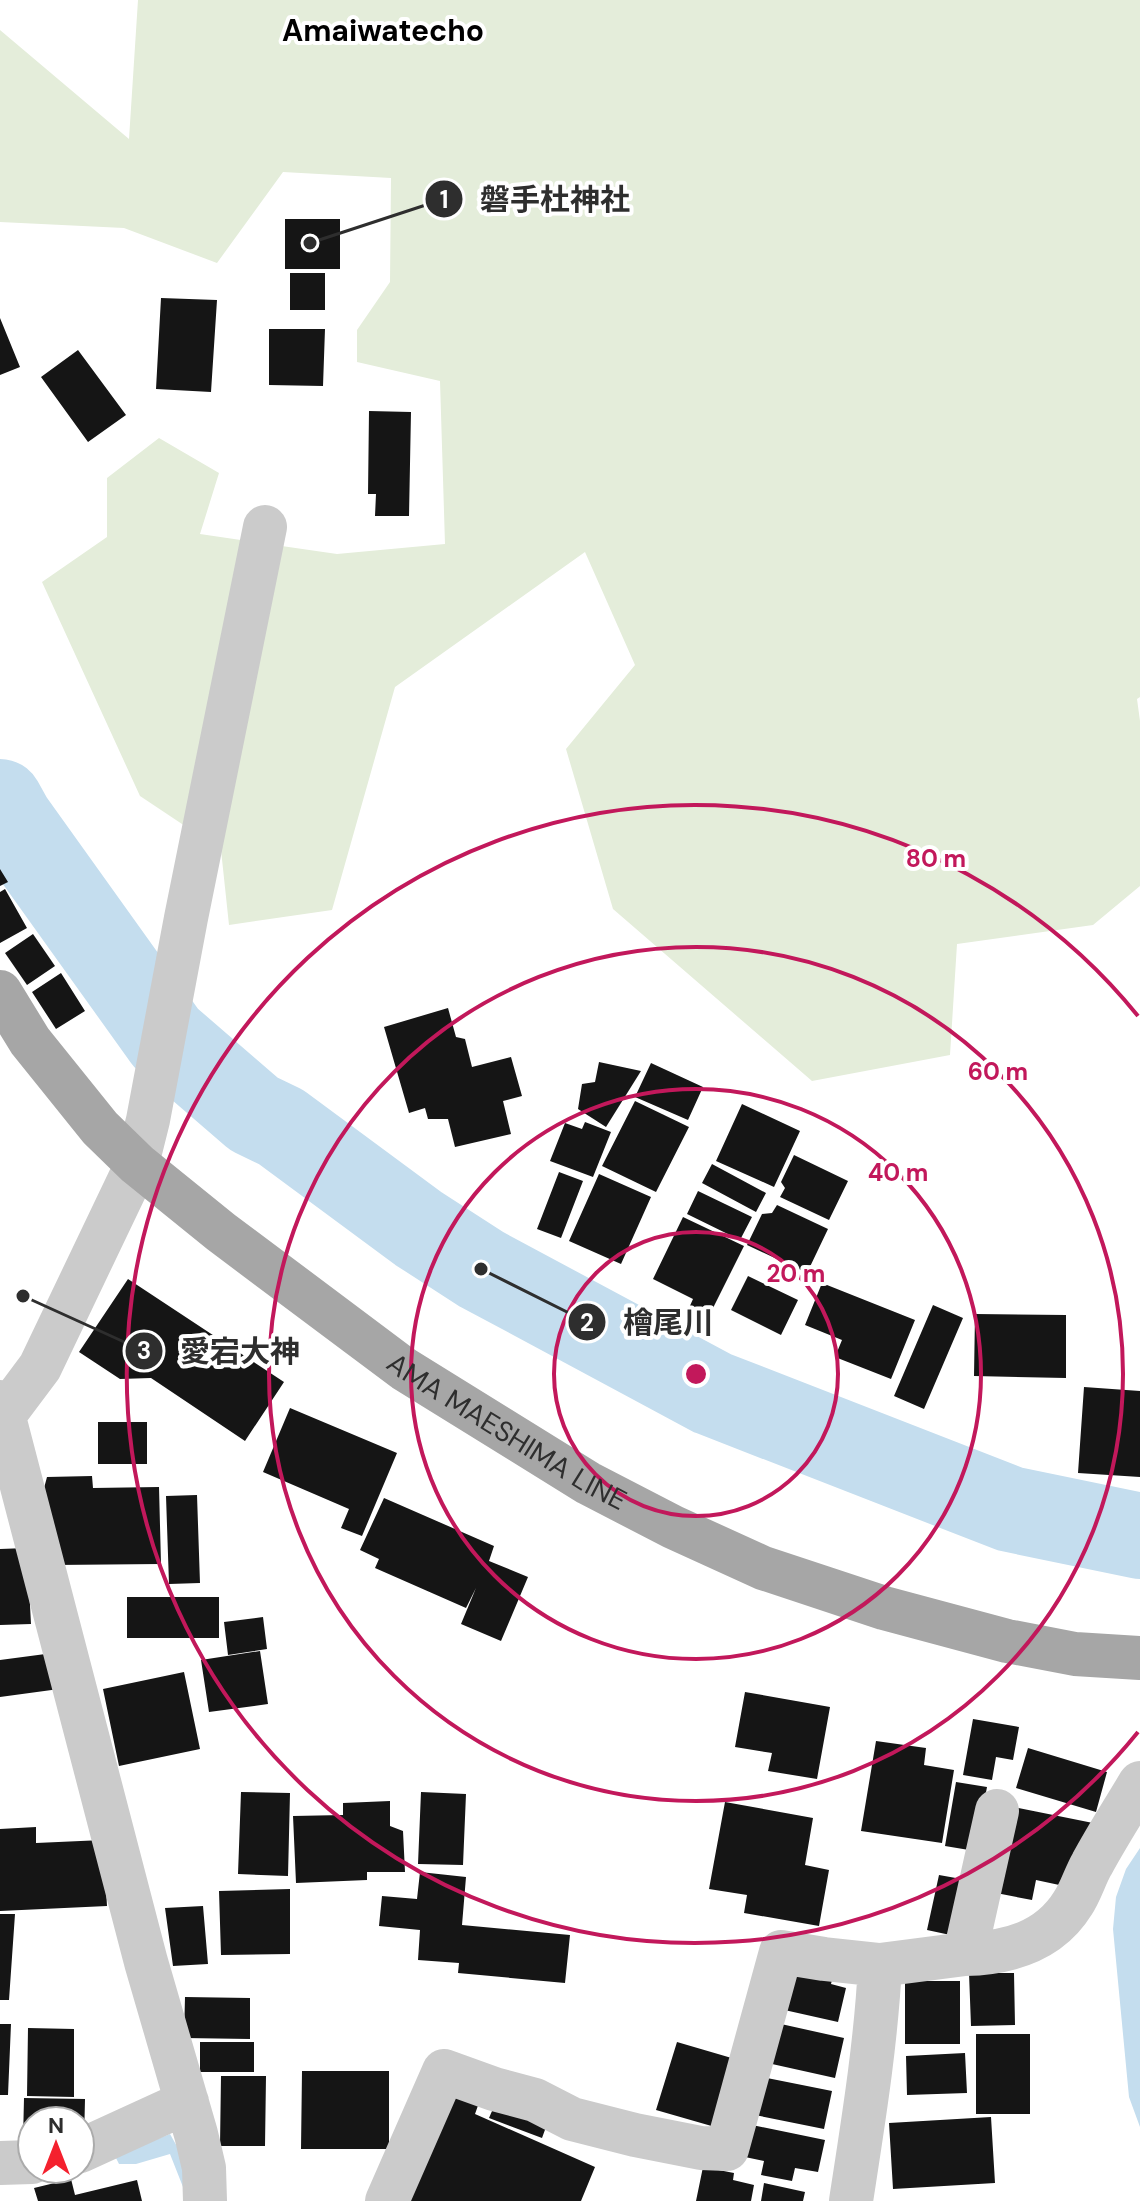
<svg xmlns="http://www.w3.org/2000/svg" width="1140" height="2201" font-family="'DM Sans','Noto Sans JP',sans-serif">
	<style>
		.green { fill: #e4edda }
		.water { fill: #c4ddee }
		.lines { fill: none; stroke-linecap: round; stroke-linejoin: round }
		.river { stroke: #c4ddee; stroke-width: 86 }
		.building { fill: #151515 }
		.minor { stroke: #cbcbcb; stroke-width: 44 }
		.major { stroke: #a6a6a6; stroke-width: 44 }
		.ring { fill: none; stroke: #c2185b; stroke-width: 4 }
		.labels { text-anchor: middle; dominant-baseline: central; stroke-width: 8; stroke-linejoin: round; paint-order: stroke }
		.street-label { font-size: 28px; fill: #2e2e2e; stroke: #fff }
		.neighbourhood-label { font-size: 30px; font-weight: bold; fill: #000; stroke: #fff }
		.centre { fill: #c2185b; stroke: #fff; stroke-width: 4 }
		.ring-label { font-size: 24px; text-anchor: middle; font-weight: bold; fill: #c2185b; stroke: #fff; stroke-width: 8; stroke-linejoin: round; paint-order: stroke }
		.leader { fill: none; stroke: #2e2e2e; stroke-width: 3 }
		.callout-dot { fill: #2e2e2e; stroke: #fff; stroke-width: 3 }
		.mark-label { font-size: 24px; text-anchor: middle; font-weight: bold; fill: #fff }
		.callout-label { font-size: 30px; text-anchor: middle; font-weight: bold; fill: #2e2e2e; stroke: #fff; stroke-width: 8; stroke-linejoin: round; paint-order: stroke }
	</style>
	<rect width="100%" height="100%" fill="#fff"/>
	<path class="green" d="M 138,0 L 1140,0 L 1140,697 L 1137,699 L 1140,721 L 1140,886 L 1093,925 L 957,944 L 950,1055 L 812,1081 L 613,909 L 566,749 L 635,665 L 585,552 L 395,687 L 332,910 L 229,925 L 221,850 L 140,796 L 42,582 L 107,537 L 107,478 L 159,438 L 219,473 L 200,534 L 337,554 L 445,544 L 440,381 L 357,362 L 357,330 L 390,282 L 391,178 L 283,172 L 217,263 L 124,228 L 0,222 L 0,30 L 129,139 Z"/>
	<path class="water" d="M 1140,1848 L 1140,2127 L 1129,2097 L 1113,1929 L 1116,1897 L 1126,1869 Z
		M 170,2134 L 184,2159 L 183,2187 L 170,2154 L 136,2164 L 119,2164 L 115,2156 Z"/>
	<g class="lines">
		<path class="river" d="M 0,802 L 10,820 L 166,1038 L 254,1114 L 281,1127 L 419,1229 L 481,1269 L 712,1393 L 1010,1509 L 1140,1536"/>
	</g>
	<path class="building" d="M 285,219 L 340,219 L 340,269 L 285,269 Z
		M 290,273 L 325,273 L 325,310 L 290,310 Z
		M 161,298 L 217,300 L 211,392 L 156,389 Z
		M 0,318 L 20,367 L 0,375 Z
		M 269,329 L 325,329 L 323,386 L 269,385 Z
		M 78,350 L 126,415 L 88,442 L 41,377 Z
		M 369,411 L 411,412 L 409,516 L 375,516 L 376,494 L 368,494 Z
		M 0,869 L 8,882 L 0,886 Z
		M 5,889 L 27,928 L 0,943 L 0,892 Z
		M 33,934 L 55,966 L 27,985 L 5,953 Z
		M 61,973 L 85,1011 L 56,1029 L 32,992 Z
		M 448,1008 L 456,1037 L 465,1039 L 472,1067 L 511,1057 L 522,1096 L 503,1101 L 511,1134 L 455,1147 L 448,1119 L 428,1119 L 425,1108 L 409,1113 L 384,1027 Z
		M 599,1062 L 641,1071 L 606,1127 L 578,1109 L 582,1084 L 595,1082 Z
		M 651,1063 L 703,1087 L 688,1120 L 635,1097 Z
		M 635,1101 L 689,1127 L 656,1192 L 602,1166 Z
		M 742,1104 L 800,1131 L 774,1187 L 716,1161 Z
		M 585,1122 L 611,1132 L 593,1177 L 550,1161 L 565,1123 L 582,1129 Z
		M 794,1155 L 848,1181 L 829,1220 L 780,1197 L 785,1188 L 781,1182 Z
		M 712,1164 L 766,1193 L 756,1212 L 702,1183 Z
		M 559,1172 L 583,1181 L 561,1238 L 537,1229 Z
		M 599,1174 L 651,1197 L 621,1264 L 569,1241 Z
		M 698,1191 L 752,1217 L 740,1240 L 687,1214 Z
		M 777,1205 L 828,1229 L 807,1273 L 747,1245 L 762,1214 L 772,1213 Z
		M 683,1217 L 744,1246 L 708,1318 L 689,1308 L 693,1299 L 653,1279 Z
		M 748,1276 L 798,1300 L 781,1335 L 731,1310 Z
		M 128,1279 L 284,1382 L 245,1441 L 151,1378 L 120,1379 L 79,1352 Z
		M 822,1283 L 915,1320 L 891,1379 L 835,1357 L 842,1340 L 805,1325 Z
		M 933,1305 L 963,1318 L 924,1409 L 894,1396 Z
		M 975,1314 L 1066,1315 L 1066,1378 L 974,1376 Z
		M 1084,1387 L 1140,1391 L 1140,1477 L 1078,1473 Z
		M 290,1408 L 397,1453 L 362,1536 L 341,1528 L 349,1509 L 263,1472 Z
		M 98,1422 L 147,1422 L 147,1464 L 98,1464 Z
		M 92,1476 L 93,1488 L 159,1487 L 161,1564 L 54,1565 L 53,1518 L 36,1518 L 47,1477 Z
		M 197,1495 L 200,1583 L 169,1584 L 166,1496 Z
		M 384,1498 L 494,1546 L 489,1561 L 528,1577 L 501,1641 L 461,1624 L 476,1588 L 466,1608 L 375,1568 L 379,1559 L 360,1550 Z
		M 27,1548 L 31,1624 L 0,1625 L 0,1549 Z
		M 127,1597 L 219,1597 L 219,1638 L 127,1638 Z
		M 263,1617 L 267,1649 L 228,1655 L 224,1622 Z
		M 260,1651 L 268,1704 L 209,1712 L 201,1660 Z
		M 53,1653 L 59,1689 L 0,1697 L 0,1660 Z
		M 184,1672 L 200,1749 L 119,1766 L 103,1689 Z
		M 745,1692 L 830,1707 L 817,1779 L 768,1771 L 772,1753 L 735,1747 Z
		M 973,1719 L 1019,1727 L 1013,1760 L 996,1757 L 992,1780 L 963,1775 Z
		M 876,1741 L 926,1748 L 924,1765 L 954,1770 L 942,1843 L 861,1831 Z
		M 1028,1748 L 1107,1772 L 1096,1812 L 1016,1788 Z
		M 956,1782 L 987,1787 L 975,1851 L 945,1846 Z
		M 241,1792 L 290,1793 L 288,1876 L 238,1874 Z
		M 421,1792 L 466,1794 L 463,1865 L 418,1864 Z
		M 390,1801 L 390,1826 L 403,1831 L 405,1872 L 367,1872 L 367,1880 L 296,1883 L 293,1816 L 343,1815 L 343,1803 Z
		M 725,1802 L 813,1818 L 805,1865 L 829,1870 L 819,1926 L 744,1913 L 747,1895 L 709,1889 Z
		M 1008,1806 L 1093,1823 L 1064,1886 L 1036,1880 L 1032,1900 L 991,1892 Z
		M 36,1827 L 36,1843 L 103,1840 L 107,1906 L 0,1911 L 0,1829 Z
		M 420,1872 L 466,1877 L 462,1925 L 570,1935 L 565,1983 L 458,1973 L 459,1963 L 418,1960 L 420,1930 L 379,1926 L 382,1896 L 417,1899 Z
		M 939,1875 L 967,1880 L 955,1936 L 927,1930 Z
		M 290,1889 L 290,1954 L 221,1955 L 219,1891 Z
		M 203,1906 L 208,1964 L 173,1966 L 165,1908 Z
		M 0,1914 L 15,1914 L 9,2000 L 0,2000 Z
		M 969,1973 L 1014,1973 L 1015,2025 L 971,2026 Z
		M 788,1974 L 833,1976 L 831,1984 L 846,1988 L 838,2022 L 780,2009 Z
		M 905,1981 L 960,1981 L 960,2044 L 905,2044 Z
		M 185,1997 L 250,1998 L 250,2039 L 184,2038 Z
		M 0,2024 L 11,2024 L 8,2095 L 0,2095 Z
		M 781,2024 L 844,2038 L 835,2078 L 772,2064 Z
		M 28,2028 L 74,2029 L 74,2097 L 27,2096 Z
		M 976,2034 L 1030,2034 L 1030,2114 L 976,2114 Z
		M 200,2042 L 254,2042 L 254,2072 L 200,2072 Z
		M 677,2042 L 735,2059 L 715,2127 L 656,2110 Z
		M 965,2053 L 967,2093 L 907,2095 L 906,2056 Z
		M 302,2071 L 389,2071 L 389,2149 L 301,2149 Z
		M 221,2076 L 266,2076 L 265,2146 L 220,2146 Z
		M 762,2077 L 832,2091 L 824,2129 L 755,2115 Z
		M 450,2084 L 481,2097 L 475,2114 L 595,2167 L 581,2201 L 399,2201 Z
		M 498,2097 L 550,2116 L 542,2138 L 489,2118 Z
		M 24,2098 L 85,2099 L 84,2142 L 80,2141 L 80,2121 L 32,2121 L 32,2140 L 23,2140 Z
		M 991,2117 L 995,2183 L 893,2189 L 889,2123 Z
		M 752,2125 L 825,2140 L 818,2172 L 795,2168 L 792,2181 L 761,2175 L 764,2161 L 745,2157 Z
		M 703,2167 L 734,2173 L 733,2180 L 754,2185 L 751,2201 L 696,2201 Z
		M 71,2179 L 75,2195 L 137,2180 L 142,2201 L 38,2201 L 34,2188 Z
		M 764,2183 L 805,2192 L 803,2201 L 761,2201 Z"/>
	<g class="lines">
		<path class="minor" d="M 0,1402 L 146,1962 L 196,2134 L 204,2168 L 205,2201
			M 4,1415 L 40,1367 L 137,1164 L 148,1120 L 186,918 L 265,527
			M 965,1954 C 1008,1953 1049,1942 1073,1903 C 1081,1891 1085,1876 1092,1864 C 1107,1836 1124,1810 1140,1783
			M 80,2151 L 187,2102
			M 0,2163 L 32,2162
			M 387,2201 L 444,2071 L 494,2089 L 535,2100 L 572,2119 L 635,2135 L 701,2148 L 727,2149 L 781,1952 L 824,1959 L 880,1965 L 965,1954 L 997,1811
			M 851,2201 C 863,2123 876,2044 880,1965"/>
		<path class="major" id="s1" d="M 0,992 L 30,1041 L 100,1128 L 137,1164 L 221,1232 L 404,1369 L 588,1483 L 673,1527 L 763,1568 L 884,1608 L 1007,1641 L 1075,1654 L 1140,1658"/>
	</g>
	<g class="ring">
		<circle cx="696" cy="1374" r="142"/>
		<circle cx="696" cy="1374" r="285"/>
		<circle cx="696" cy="1374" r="427"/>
		<path d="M1138 1732A569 569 0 1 1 1138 1016"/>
	</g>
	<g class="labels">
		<g class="street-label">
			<text stroke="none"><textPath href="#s1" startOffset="678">AMA MAESHIMA LINE</textPath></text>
		</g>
		<g class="neighbourhood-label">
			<text x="383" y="30">Amaiwatecho</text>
		</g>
	</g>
	<circle cx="696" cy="1374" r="12" class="centre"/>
	<g class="ring-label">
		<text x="936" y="867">80 m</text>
		<text x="998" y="1080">60 m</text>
		<text x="898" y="1181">40 m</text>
		<text x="796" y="1282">20 m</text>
	</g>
	<path class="leader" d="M310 243L444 199M481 1269L587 1322M23 1296L144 1351"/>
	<g class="callout-dot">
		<circle cx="310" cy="243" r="8"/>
		<circle cx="481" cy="1269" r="8"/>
		<circle cx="23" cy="1296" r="8"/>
		<circle cx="444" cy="199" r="20"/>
		<circle cx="587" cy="1322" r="20"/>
		<circle cx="144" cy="1351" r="20"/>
	</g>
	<g class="mark-label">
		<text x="444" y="208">1</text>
		<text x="587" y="1331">2</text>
		<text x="144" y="1359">3</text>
	</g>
	<g class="callout-label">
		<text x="555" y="210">磐手杜神社</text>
		<text x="668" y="1333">檜尾川</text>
		<text x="240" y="1362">愛宕大神</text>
	</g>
	<g transform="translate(56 2145)"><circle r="38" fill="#ffffff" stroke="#ababab" stroke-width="2"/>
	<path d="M0-6L14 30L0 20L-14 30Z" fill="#f4212e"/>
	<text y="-12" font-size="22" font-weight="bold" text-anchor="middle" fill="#2e2e2e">N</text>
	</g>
</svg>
